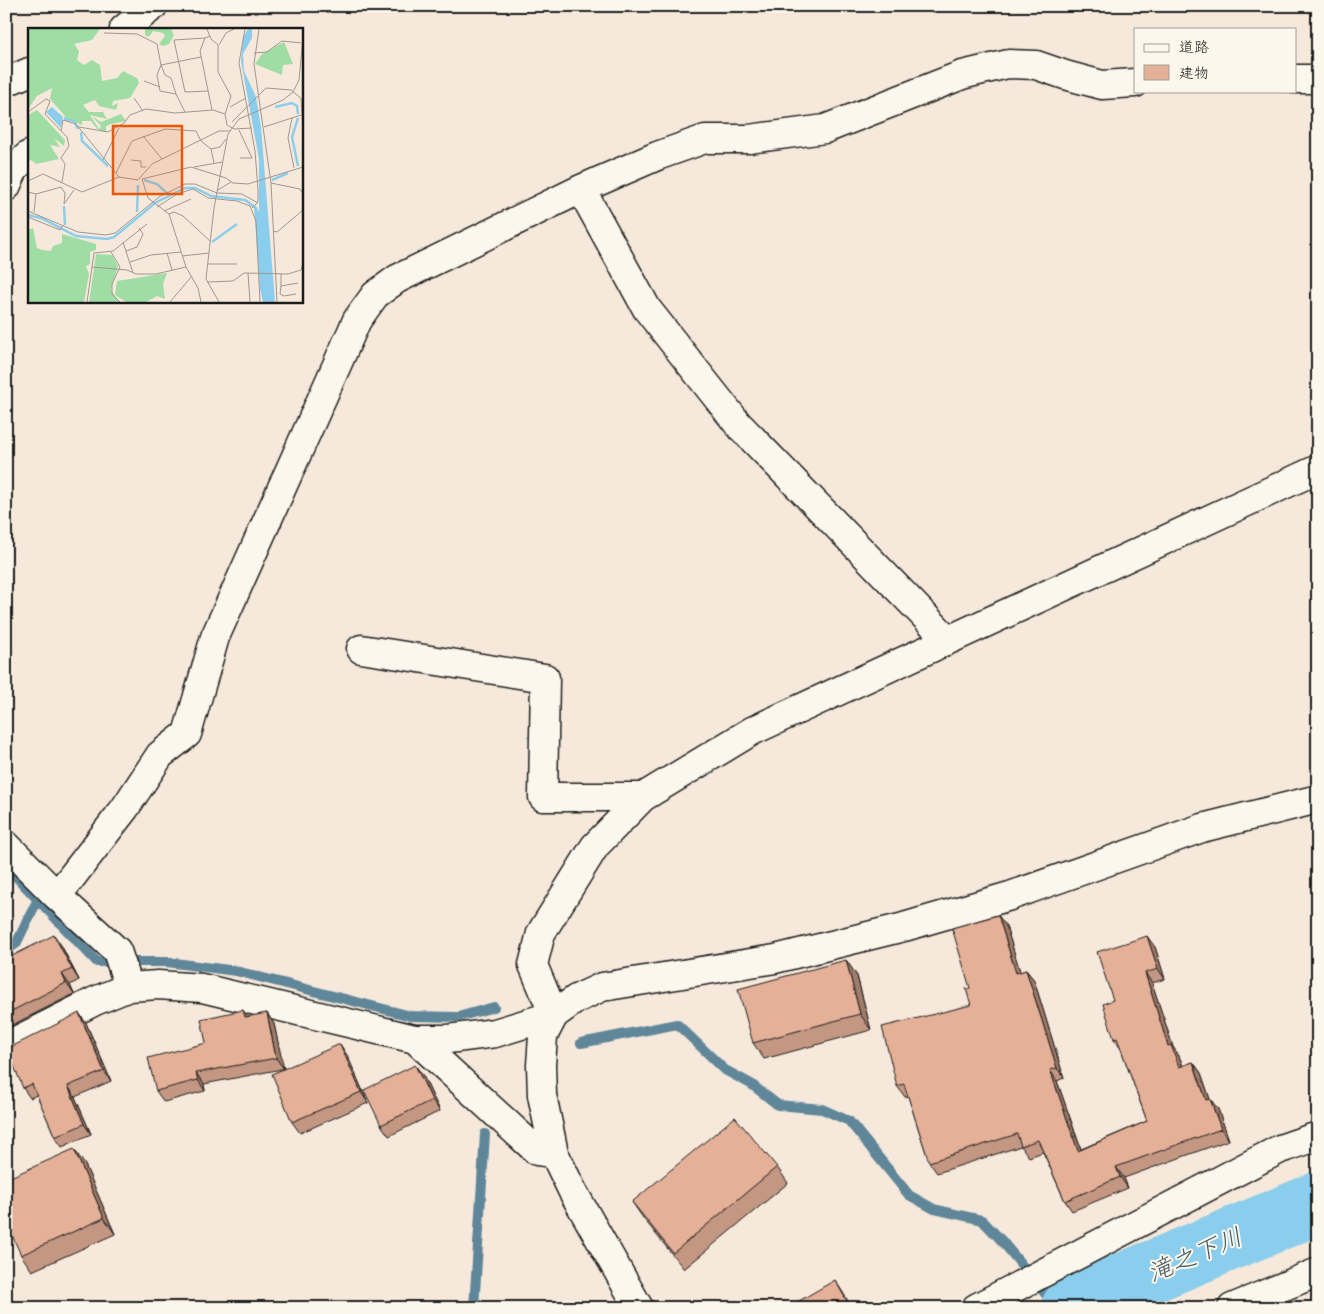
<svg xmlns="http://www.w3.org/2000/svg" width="1324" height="1314" font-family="Caveat,'Klee One',sans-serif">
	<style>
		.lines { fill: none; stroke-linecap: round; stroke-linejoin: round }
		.stream { stroke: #5f8699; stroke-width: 10 }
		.river { stroke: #8bcdec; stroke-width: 62 }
		.minor-casing { stroke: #1c1c1c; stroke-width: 31 }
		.minor { stroke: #fbf7ec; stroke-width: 28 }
		.wall { fill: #c49782; stroke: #1c1c1c }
		.shaded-wall { fill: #a07b6a; stroke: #1c1c1c }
		.building { fill: #e4b097; stroke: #1c1c1c }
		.labels { text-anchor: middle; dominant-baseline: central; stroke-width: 4; stroke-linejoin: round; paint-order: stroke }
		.water-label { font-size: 25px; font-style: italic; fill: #435a65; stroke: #fbf7ec }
		.inset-river { fill: none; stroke: #8bcdec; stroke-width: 2.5 }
		.inset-road { fill: none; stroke: #9f978f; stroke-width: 1 }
		.view { fill: #e8590c; fill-opacity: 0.15; stroke: #e8590c; stroke-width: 2.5 }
		.inset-edge { fill: none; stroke: #1c1c1c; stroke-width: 2.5 }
	</style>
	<rect width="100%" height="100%" fill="#f6e9db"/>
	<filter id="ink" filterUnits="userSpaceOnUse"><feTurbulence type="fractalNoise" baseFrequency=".02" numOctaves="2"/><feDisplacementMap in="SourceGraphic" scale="10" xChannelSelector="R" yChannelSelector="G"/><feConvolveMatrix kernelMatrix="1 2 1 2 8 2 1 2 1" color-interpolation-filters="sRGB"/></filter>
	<g filter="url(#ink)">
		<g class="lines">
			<path class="stream" d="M 6,866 L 97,962 L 167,962 L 236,971 L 411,1016 L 458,1017 L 494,1007
				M 6,951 L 16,944 L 38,899
				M 581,1043 L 677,1024 L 725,1070 L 751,1084 L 778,1105 L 822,1109 L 849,1121 L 909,1195 L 934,1209 L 982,1220 L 1002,1241 L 1057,1308
				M 474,1308 L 485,1134"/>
			<path class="river" d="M 1072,1308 L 1079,1302 L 1318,1203"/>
			<defs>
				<path id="minor" d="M 124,29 L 153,6
					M 1295,79 L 1318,79
					M 6,82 L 29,72
					M 6,187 L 15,167 L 29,155
					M 581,189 L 647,309 L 738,424 L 948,640
					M 361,649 L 545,678 L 543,797 L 643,797
					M 6,845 L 57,896 L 117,951 L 129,987
					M 57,896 L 125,808 L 160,755 L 187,734 L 215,637 L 357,320 L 375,295 L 397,279 L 581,189 L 657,156 L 705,139 L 749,139 L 825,129 L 962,75 L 1008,64 L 1036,65 L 1065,75 L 1102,85 L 1135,83
					M 415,1039 L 537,1151 L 554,1153
					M 6,1046 L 95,1001 L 129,987 L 158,985 L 202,988 L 415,1039 L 448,1039 L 495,1033 L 554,1015 L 533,965 L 541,933 L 595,846 L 643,797 L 752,731 L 1318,469
					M 639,1308 L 572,1190 L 554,1153 L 542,1095 L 541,1065 L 543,1036 L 554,1015 L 576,999 L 602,987 L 775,959 L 904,927 L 1010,896 L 1202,828 L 1318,799
					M 976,1308 L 1280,1149 L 1318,1136
					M 1232,1308 L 1318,1272"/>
			</defs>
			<use href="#minor" class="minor-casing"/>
			<use href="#minor" class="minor"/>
		</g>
		<path class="wall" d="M 1006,926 L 1020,972 L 1026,970 L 1034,980 L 1064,1078 L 1057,1081 L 1081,1149 L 1147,1121 L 1121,1049 L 1114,1039 L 1113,1000 L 1155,947 L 1165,979 L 1152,983 L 1173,1047 L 1179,1056 L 1183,1066 L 1193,1062 L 1201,1073 L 1210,1099 L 1218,1109 L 1229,1140 L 1124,1178 L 1128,1188 L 1072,1211 L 1065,1201 L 1043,1152 L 1029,1157 L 1021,1146 L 937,1173 L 929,1162 L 908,1096 L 905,1097 L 897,1086 L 971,1005 L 970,988 Z
			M 61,945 L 79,980 L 70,985 L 74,994 L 6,1028 L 6,959 Z
			M 846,960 L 857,976 L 871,1030 L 764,1059 L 753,1043 Z
			M 243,1010 L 248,1017 L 267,1013 L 274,1024 L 283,1069 L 347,1055 L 368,1103 L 300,1133 L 292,1122 L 282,1069 L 204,1084 L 205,1091 L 164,1102 L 156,1091 L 206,1043 Z
			M 79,1013 L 86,1023 L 111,1081 L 75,1097 L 91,1134 L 62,1147 L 55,1137 L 37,1095 L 30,1098 L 23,1088 Z
			M 415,1065 L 423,1076 L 440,1111 L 389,1136 L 381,1125 Z
			M 85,1165 L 115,1234 L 32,1271 L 21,1255 Z
			M 777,1167 L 788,1183 L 684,1269 L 643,1218 L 632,1202 Z"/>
		<path class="shaded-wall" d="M 998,915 L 1006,926 L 1024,984 L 1016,973 Z
			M 54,935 L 61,945 L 79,980 L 72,969 Z
			M 1147,936 L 1155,947 L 1165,979 L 1158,969 Z
			M 846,960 L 857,976 L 871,1030 L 860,1014 Z
			M 1026,970 L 1034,980 L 1064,1078 L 1057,1068 Z
			M 1145,973 L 1152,983 L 1173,1047 L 1179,1056 L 1187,1078 L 1179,1067 L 1168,1046 Z
			M 62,974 L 70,985 L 74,994 L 66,983 Z
			M 79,1013 L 86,1023 L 111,1081 L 104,1071 Z
			M 267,1013 L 274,1024 L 284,1069 L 276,1058 Z
			M 340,1044 L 347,1055 L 368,1103 L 361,1092 Z
			M 1193,1062 L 1201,1073 L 1214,1111 L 1206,1100 Z
			M 415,1065 L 423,1076 L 440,1111 L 432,1100 Z
			M 1050,1070 L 1057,1081 L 1085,1161 L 1078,1151 Z
			M 196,1073 L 204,1084 L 205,1091 L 198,1080 Z
			M 68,1086 L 75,1097 L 91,1134 L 84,1124 Z
			M 1210,1099 L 1218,1109 L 1229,1140 L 1221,1129 Z
			M 74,1149 L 85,1165 L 115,1234 L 104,1218 Z
			M 1116,1167 L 1124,1178 L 1128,1188 L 1120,1177 Z
			M 835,1280 L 842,1291 L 852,1308 L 851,1308 Z"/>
		<path class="building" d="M 998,915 L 1016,973 L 1026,970 L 1057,1068 L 1050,1070 L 1078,1151 L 1147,1121 L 1117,1038 L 1114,1039 L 1103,1004 L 1113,1000 L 1097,952 L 1147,936 L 1158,969 L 1145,973 L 1168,1046 L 1171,1045 L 1179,1067 L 1193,1062 L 1206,1100 L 1210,1099 L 1221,1129 L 1116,1167 L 1120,1177 L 1065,1201 L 1038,1140 L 1021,1146 L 1017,1134 L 929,1162 L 904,1084 L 897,1086 L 882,1027 L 971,1005 L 966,989 L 970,988 L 952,928 Z
			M 54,935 L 72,969 L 62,974 L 66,983 L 6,1014 L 6,959 Z
			M 846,960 L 860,1014 L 753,1043 L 738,989 Z
			M 243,1010 L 245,1017 L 267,1013 L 276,1058 L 196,1073 L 198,1080 L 156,1091 L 148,1058 L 206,1043 L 201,1019 Z
			M 79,1013 L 104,1071 L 68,1086 L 84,1124 L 55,1137 L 32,1084 L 23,1088 L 7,1049 Z
			M 340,1044 L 361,1092 L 292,1122 L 272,1074 Z
			M 415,1065 L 432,1100 L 381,1125 L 364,1090 Z
			M 735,1117 L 777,1167 L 673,1253 L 632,1202 Z
			M 74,1149 L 104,1218 L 21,1255 L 6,1222 L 6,1179 Z
			M 835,1280 L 851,1308 L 787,1308 Z"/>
	</g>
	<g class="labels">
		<g class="water-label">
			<text transform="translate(1195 1255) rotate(-23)">滝之下川</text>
		</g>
	</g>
	<g transform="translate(28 28)">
		<rect width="275" height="275" fill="#f6e9db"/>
		<path d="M 0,1 L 72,1 L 64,12 L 46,16 L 51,23 L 49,32 L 56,37 L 64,32 L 72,37 L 74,53 L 89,50 L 95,43 L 109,50 L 111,55 L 102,70 L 85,73 L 84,78 L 90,75 L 88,82 L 71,78 L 67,72 L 55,77 L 61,84 L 75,84 L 79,91 L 62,87 L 71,101 L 73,98 L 64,88 L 73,94 L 93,86 L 98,93 L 83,96 L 78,98 L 78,104 L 69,101 L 63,93 L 54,93 L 54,97 L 36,90 L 37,88 L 22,71 L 24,60 L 9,68 L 0,81 ZM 117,1 L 143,1 L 146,7 L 141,16 L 135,18 L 131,16 L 137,8 L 135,5 L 125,3 L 121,9 L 117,7 ZM 256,14 L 265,36 L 255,37 L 254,47 L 227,36 L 234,26 ZM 9,82 L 37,112 L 36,118 L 26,110 L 32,119 L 22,117 L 31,131 L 8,136 L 3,132 L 0,134 L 0,87 ZM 5,200 L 9,220 L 14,222 L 23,223 L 25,218 L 34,215 L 34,206 L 68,216 L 68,222 L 62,224 L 62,236 L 58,238 L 61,246 L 56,274 L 0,274 L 0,202 ZM 68,226 L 84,227 L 90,238 L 83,262 L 91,274 L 61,274 ZM 139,245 L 135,256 L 137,271 L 129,268 L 118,274 L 98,274 L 87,267 L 89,253 Z" fill="#9fdda5"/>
		<path d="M 220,1 L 224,1 L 224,10 L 215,26 L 216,43 L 228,69 L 233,99 L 247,274 L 235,274 L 232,261 L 226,180 L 228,178 L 231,184 L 231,131 L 213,33 L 215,9 ZM 24,79 L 35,89 L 33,100 L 18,84 Z" fill="#8bcdec"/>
		<path class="inset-river" d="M 247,79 L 264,75 L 269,78 L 270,86M 36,91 L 46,93 L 50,101M 53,104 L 54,113 L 80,138M 270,138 L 264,109 L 270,90M 116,152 L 129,156 L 140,166M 244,152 L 260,145M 36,178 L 37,197M 109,184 L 110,157M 0,187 L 13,190 L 48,208 L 79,211 L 86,209 L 127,175 L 157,160 L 167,160 L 183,168 L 217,172 L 228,180M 184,214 L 209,196"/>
		<path class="inset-road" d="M 179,1 L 183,11 L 190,17 L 190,44 L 203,68 L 197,86 L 199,97 L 206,101 L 224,100M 217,1 L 211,35 L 227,123 L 230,162 L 230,174 L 224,180M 231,1 L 226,36 L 243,155 L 272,161 L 275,166M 76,5 L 109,6 L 129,16 L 133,37 L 129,47 L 132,63 L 148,66 L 157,84M 182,8 L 177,10 L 172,23 L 184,82M 177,10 L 146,12 L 157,64 L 180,63M 191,17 L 198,5 L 206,1M 226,25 L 239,24 L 254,13 L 273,15M 116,53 L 132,59M 148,66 L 143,50 L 137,47 L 133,37 L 173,29M 106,70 L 115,83M 273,71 L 275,101M 202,79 L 218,70M 0,84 L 18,71 L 22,73 L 17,86 L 39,109 L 41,118 L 33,130 L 37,136 L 34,154M 264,90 L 260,110 L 266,140M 204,94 L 238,60 L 263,62 L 275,72M 51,99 L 80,104 L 96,95 L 102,87 L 118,81 L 147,85 L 185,82 L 197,86M 236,99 L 273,87M 211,102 L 224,130 L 212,130M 33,103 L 35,92 L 48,96 L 91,149M 115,108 L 134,131M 183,121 L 192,119 L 198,111M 75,132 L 91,100M 103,132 L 113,133 L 113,139 L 118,139M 166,139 L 194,134M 88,145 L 104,113 L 137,101 L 168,103 L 173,113 L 183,121 L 186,135M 0,153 L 15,146 L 54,164 L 91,149 L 110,152 L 124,136 L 191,103 L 202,103M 243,155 L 249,274M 190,162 L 203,154M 0,164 L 8,166 L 33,159 L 37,165 L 36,176 L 46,162M 129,179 L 149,166 L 165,161 L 180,170 L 209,173 L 222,178 L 228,193 L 232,274M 0,183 L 50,204 L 78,207 L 87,205 L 131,169 L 157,156 L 167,156 L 189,165 L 214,166 L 230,175M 136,183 L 163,171M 6,184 L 8,166M 141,186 L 146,184 L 155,188 L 182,213M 0,189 L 32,202 L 35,197M 245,203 L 249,204 L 275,182M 95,214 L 105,245M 98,223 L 109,219 L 115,206 L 111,200M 83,224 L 92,239 L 84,256 L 84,266 L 92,274M 139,225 L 144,242M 154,228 L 181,225M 102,234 L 123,227 L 153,224M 180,236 L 209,236M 64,239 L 99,242 L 108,246 L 128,246 L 158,239M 220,245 L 222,274M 253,246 L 253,258 L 270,255M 179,254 L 205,253 L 216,245 L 260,246 L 273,242 L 275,235M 253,258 L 252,266 L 256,268 L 268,266M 59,274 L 66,225 L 85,223 L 119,196M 142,274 L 164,248M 173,274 L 170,260 L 158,239 L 141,186 L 120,170 L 114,151 L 163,139 L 198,150 L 205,155 L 220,156 L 275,139M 191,274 L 178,251 L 186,180 L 200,106 L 211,91 L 255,72 L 265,64 L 271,52 L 275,9"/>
		<path class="view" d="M 85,98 L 154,98 L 154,166 L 85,166 Z"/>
		<rect width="275" height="275" class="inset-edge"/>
	</g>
	<rect width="1324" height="1314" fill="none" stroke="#fbf7ec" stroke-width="25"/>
	<rect x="12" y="12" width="1299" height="1289" fill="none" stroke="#1c1c1c" stroke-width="2" filter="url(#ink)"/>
	<rect x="1134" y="28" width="162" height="65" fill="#fbf7ec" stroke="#a29f99"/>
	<rect x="1144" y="44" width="25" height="8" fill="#fbf7ec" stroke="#a29f99"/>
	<text x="1179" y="52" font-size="15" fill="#1c1c1c">道路</text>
	<rect x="1144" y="65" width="25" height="15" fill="#e4b097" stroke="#a29f99"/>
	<text x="1179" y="78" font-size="15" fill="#1c1c1c">建物</text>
</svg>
